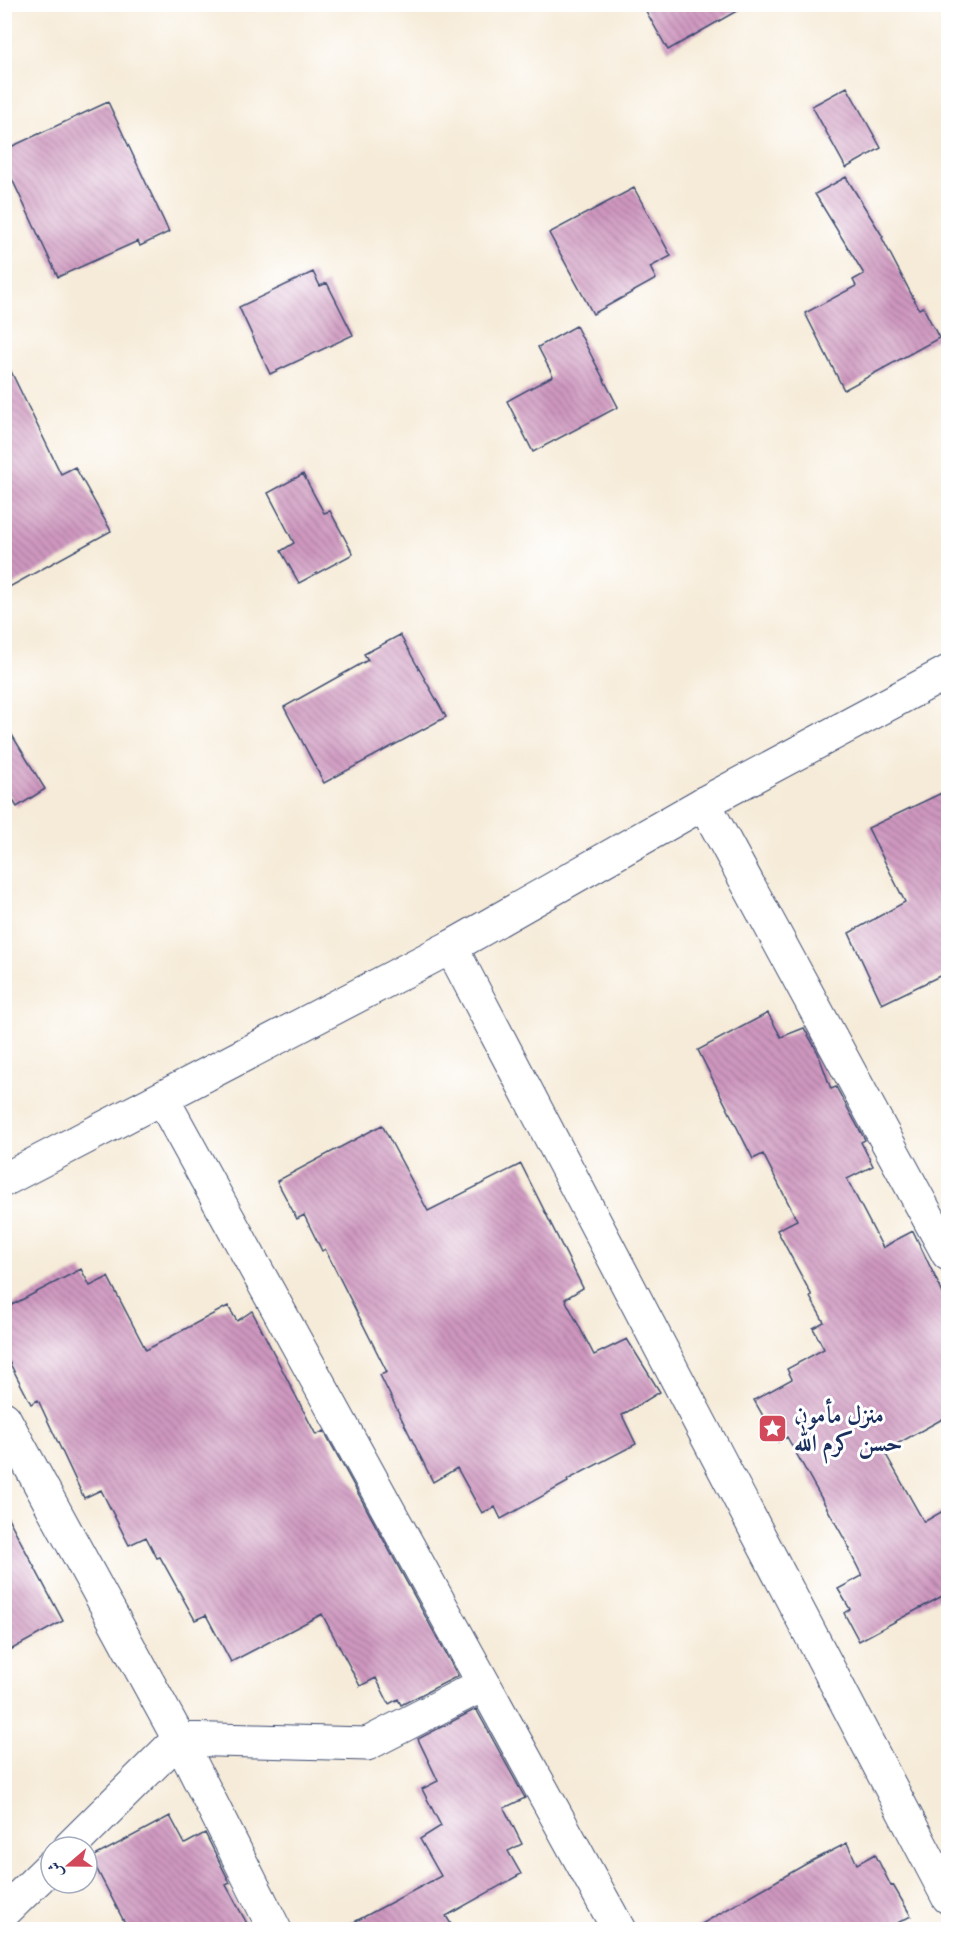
<svg xmlns="http://www.w3.org/2000/svg" width="953" height="1934" font-family="'Gentium Book Plus',Amiri,serif">
	<style>
		.building { fill: url(#building-back-hatch) }
		.lines { fill: none; stroke-linecap: round; stroke-linejoin: round }
		.minor-casing { stroke: #3c4b70; stroke-width: 35 }
		.tertiary-casing { stroke: #3c4b70; stroke-width: 35 }
		.minor { stroke: #fff; stroke-width: 33 }
		.tertiary { stroke: #fff; stroke-width: 33 }
		.labels { text-anchor: middle; dominant-baseline: central; stroke-width: 6; stroke-linejoin: round; paint-order: stroke }
		.poi-label { font-size: 24px; font-weight: bold; fill: #1b2f5e; stroke: #fff; text-anchor: start }
	</style>
	<defs>
		<pattern id="building-back-hatch" width="6" height="6" patternUnits="userSpaceOnUse" patternTransform="scale(1.5)"><rect width="6" height="6" fill="#cf97bf"/><path d="M-1 5l2 2M0 0l6 6M5-1l2 2" fill="none" stroke="#a77c9e"/></pattern>
	</defs>
	<rect width="100%" height="100%" fill="#fff"/>
	<filter id="ink" filterUnits="userSpaceOnUse"><feTurbulence type="fractalNoise" baseFrequency=".0167" numOctaves="2"/><feDisplacementMap in="SourceGraphic" scale="12" xChannelSelector="R" yChannelSelector="G"/><feConvolveMatrix kernelMatrix="1 2 1 2 8 2 1 2 1" color-interpolation-filters="sRGB"/></filter>
	<filter id="wash" filterUnits="userSpaceOnUse"><feTurbulence type="fractalNoise" baseFrequency=".008" numOctaves="4" result="noise"/><feDisplacementMap in="SourceGraphic" scale="24" xChannelSelector="R" yChannelSelector="G"/><feGaussianBlur stdDeviation="1.35" result="paint"/><feColorMatrix in="noise" values="0 0 0 0 0 0 0 0 0 0 0 0 0 0 0 0 0 1.4 0 .05"/><feComposite in="paint" operator="in"/></filter>
	<g filter="url(#wash)">
		<rect width="100%" height="100%" fill="#f6ebd8"/>
		<g id="blocks">
			<path class="building" d="M 642,4 L 749,4 L 668,50 Z
				M 847,87 L 881,148 L 846,168 L 812,106 Z
				M 108,102 L 169,232 L 140,246 L 138,241 L 58,277 L 4,162 L 4,150 Z
				M 846,177 L 883,237 L 882,238 L 919,309 L 923,307 L 939,338 L 844,390 L 805,313 L 856,286 L 853,280 L 864,274 L 815,194 Z
				M 634,188 L 671,256 L 650,267 L 656,279 L 593,314 L 549,233 Z
				M 313,272 L 320,286 L 327,283 L 353,335 L 270,374 L 239,307 Z
				M 576,326 L 618,407 L 533,452 L 507,401 L 553,376 L 538,347 Z
				M 4,357 L 61,474 L 75,467 L 111,531 L 4,590 Z
				M 303,474 L 324,513 L 330,511 L 353,554 L 299,583 L 281,551 L 294,543 L 268,493 Z
				M 400,635 L 446,717 L 324,783 L 284,707 L 368,660 L 364,654 Z
				M 4,722 L 45,789 L 17,807 L 4,786 Z
				M 948,790 L 948,972 L 882,1004 L 849,933 L 905,902 L 868,828 Z
				M 768,1013 L 781,1037 L 804,1028 L 818,1053 L 831,1089 L 836,1087 L 865,1140 L 861,1142 L 873,1166 L 847,1179 L 883,1248 L 894,1241 L 913,1231 L 948,1304 L 948,1416 L 884,1451 L 924,1522 L 948,1508 L 948,1593 L 859,1641 L 844,1613 L 850,1609 L 838,1589 L 862,1576 L 849,1550 L 850,1549 L 787,1437 L 778,1442 L 754,1400 L 792,1379 L 787,1369 L 824,1349 L 813,1328 L 824,1322 L 810,1297 L 812,1296 L 777,1230 L 797,1220 L 763,1154 L 753,1159 L 698,1050 Z
				M 382,1125 L 428,1211 L 521,1164 L 583,1288 L 565,1299 L 594,1355 L 627,1339 L 660,1392 L 622,1415 L 636,1444 L 567,1480 L 568,1482 L 501,1519 L 495,1507 L 482,1513 L 457,1468 L 433,1482 L 380,1375 L 387,1372 L 325,1249 L 322,1251 L 304,1215 L 297,1219 L 277,1181 Z
				M 81,1269 L 90,1286 L 108,1277 L 146,1350 L 228,1306 L 237,1321 L 252,1311 L 316,1435 L 324,1431 L 458,1676 L 401,1705 L 398,1699 L 389,1704 L 376,1678 L 360,1686 L 322,1614 L 231,1662 L 206,1615 L 195,1620 L 160,1557 L 157,1558 L 146,1537 L 129,1545 L 101,1490 L 84,1498 L 38,1400 L 31,1404 L 4,1352 L 4,1309 Z
				M 5,1512 L 63,1621 L 5,1653 Z
				M 476,1709 L 525,1798 L 504,1808 L 522,1844 L 508,1851 L 521,1874 L 446,1916 L 454,1929 L 341,1929 L 441,1876 L 420,1839 L 441,1826 L 422,1789 L 438,1781 L 418,1739 Z
				M 170,1816 L 185,1844 L 205,1833 L 230,1883 L 226,1885 L 250,1929 L 128,1929 L 91,1858 Z
				M 847,1843 L 857,1864 L 875,1854 L 891,1886 L 893,1885 L 911,1916 L 886,1929 L 693,1929 L 806,1864 Z"/>
		</g>
	</g>
	<g filter="url(#ink)">
		<use href="#blocks" fill-opacity="0" stroke="#3c4b70" stroke-width="1.5"/>
		<g class="lines">
			<defs>
				<path id="minor" d="M 704,803 L 948,1254
					M 451,947 L 948,1897
					M 162,1098 L 619,1930
					M 4,1418 L 179,1739 L 275,1930
					M 70,1847 L 179,1739 L 367,1744 L 484,1684
					M 4,1912 L 51,1866"/>
				<path id="tertiary" d="M 4,1180 L 451,947 L 704,803 L 948,672"/>
			</defs>
			<use href="#minor" class="minor-casing"/>
			<use href="#tertiary" class="tertiary-casing"/>
			<use href="#minor" class="minor"/>
			<use href="#tertiary" class="tertiary"/>
		</g>
	</g>
	<defs>
		<symbol id="sight-square" viewBox="-11 -11 22 22"><rect x="-9" y="-9" width="18" height="18" rx="4" fill="#d1495b" stroke="#fff"/><path d="M0-6L1.8-2.2L6-1.7L2.9 1.2L3.7 5.4L0 3.3L-3.7 5.4L-2.9 1.2L-6-1.7L-1.8-2.2Z" fill="#fff"/></symbol>
	</defs>
	<g fill-rule="evenodd">
		<use href="#sight-square" x="756" y="1412" width="33" height="33"/>
	</g>
	<g class="labels">
		<g class="poi-label">
			<text x="794" y="1414">منزل مأمون<tspan x="794" dy="28">حسن كرم الله</tspan></text>
		</g>
	</g>
	<rect width="953" height="1934" fill="none" stroke="#fff" stroke-width="24"/>
	<g transform="translate(69 1865) rotate(250)"><circle r="28" fill="#ffffff" stroke="#a4acbf" stroke-width="1.5"/>
	<path d="M0-4.5L10 22L0 15L-10 22Z" fill="#d1495b"/>
	<text y="-9" font-size="16" font-weight="bold" text-anchor="middle" fill="#1b2f5e">ش</text>
	</g>
</svg>
